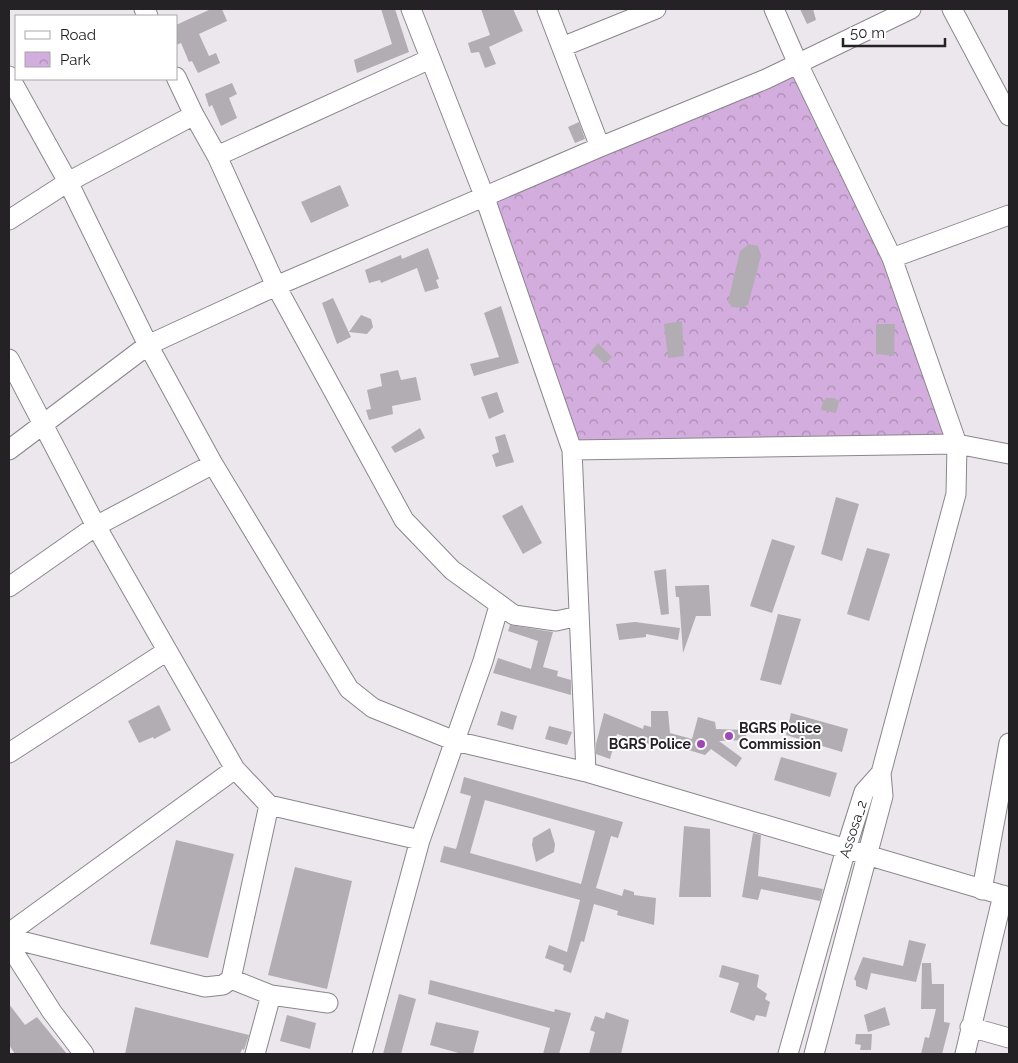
<svg xmlns="http://www.w3.org/2000/svg" width="1018" height="1063" font-family="Raleway,sans-serif">
	<style>
		.park { fill: url(#park-crowns) }
		.building { fill: #b2adb3; fill-rule: evenodd }
		.lines { fill: none; stroke-linecap: round; stroke-linejoin: round }
		.minor-casing { stroke: #8b868d; stroke-width: 21 }
		.minor { stroke: #fff; stroke-width: 19 }
		.poi-dot { fill: #9f48b5; stroke: #fff; stroke-width: 2 }
		.labels { text-anchor: middle; dominant-baseline: central; stroke-width: 4; stroke-linejoin: round; paint-order: stroke }
		.poi-label { font-size: 14px; font-weight: bold; fill: #242225; stroke: #fff; text-anchor: start }
		.street-label { font-size: 14px; fill: #242225; stroke: #fff }
	</style>
	<defs>
		<pattern id="park-crowns" width="20" height="18" patternUnits="userSpaceOnUse" patternTransform="scale(1.25)"><rect width="20" height="18" fill="#d3addd"/><path d="M2 6a3 3 0 1 1 6 0M12 15a3 3 0 1 1 6 0" fill="none" stroke="#ab8cb3"/></pattern>
	</defs>
	<rect width="100%" height="100%" fill="#ece6ed"/>
	<path class="park" d="M 799,61 L 895,266 L 953,445 L 574,450 L 487,196 Z"/>
	<path class="building" d="M 211,9 L 222,9 L 227,21 L 199,34 L 209,56 L 216,53 L 220,63 L 198,73 L 192,61 L 189,62 L 181,43 L 176,45 L 176,25 Z
		M 381,9 L 395,9 L 409,52 L 357,73 L 354,60 L 392,44 Z
		M 481,9 L 513,9 L 523,31 L 489,47 L 496,64 L 485,68 L 479,52 L 471,53 L 468,43 L 490,35 Z
		M 800,9 L 813,9 L 816,20 L 807,24 Z
		M 232,83 L 237,94 L 229,98 L 237,118 L 221,126 L 212,105 L 209,107 L 205,94 Z
		M 579,122 L 585,139 L 575,143 L 568,127 Z
		M 340,185 L 349,206 L 311,223 L 301,202 Z
		M 749,244 L 758,246 L 761,256 L 748,305 L 741,308 L 732,307 L 728,302 L 740,251 Z
		M 428,248 L 439,279 L 436,280 L 439,288 L 425,292 L 417,268 L 381,283 L 380,280 L 369,283 L 365,270 L 401,255 L 402,259 Z
		M 333,298 L 351,337 L 337,344 L 322,303 Z
		M 501,306 L 519,363 L 474,376 L 470,364 L 499,357 L 484,313 Z
		M 361,315 L 371,319 L 373,327 L 367,334 L 349,332 Z
		M 682,321 L 684,356 L 668,358 L 664,324 Z
		M 876,324 L 895,324 L 894,356 L 876,354 Z
		M 598,343 L 612,357 L 605,364 L 591,351 Z
		M 398,370 L 401,380 L 416,377 L 421,400 L 392,406 L 393,414 L 369,420 L 366,410 L 371,409 L 367,390 L 382,386 L 380,374 Z
		M 497,392 L 504,412 L 489,419 L 481,397 Z
		M 827,398 L 834,398 L 839,401 L 836,413 L 821,410 L 823,401 Z
		M 420,428 L 425,438 L 395,453 L 391,447 Z
		M 505,434 L 514,462 L 496,467 L 492,455 L 499,452 L 495,437 Z
		M 836,497 L 859,504 L 842,561 L 821,554 Z
		M 522,505 L 542,543 L 523,554 L 502,516 Z
		M 772,539 L 795,546 L 772,613 L 750,606 Z
		M 867,548 L 890,554 L 869,621 L 847,614 Z
		M 666,569 L 669,614 L 661,615 L 654,571 Z
		M 709,585 L 711,616 L 696,616 L 683,653 L 679,597 L 676,597 L 675,586 Z
		M 778,614 L 801,619 L 781,685 L 760,680 Z
		M 635,622 L 680,628 L 678,640 L 646,634 L 646,637 L 619,640 L 616,624 Z
		M 510,625 L 553,632 L 543,667 L 558,671 L 557,676 L 571,680 L 571,695 L 493,673 L 498,658 L 531,669 L 538,641 L 508,631 Z
		M 159,705 L 171,730 L 154,739 L 153,737 L 139,743 L 128,721 Z
		M 501,711 L 517,716 L 513,730 L 497,725 Z
		M 651,711 L 668,711 L 670,733 L 692,739 L 698,717 L 715,722 L 716,729 L 745,730 L 747,740 L 719,741 L 742,758 L 736,767 L 711,749 L 705,755 L 672,745 L 670,751 L 617,734 L 610,759 L 596,754 L 596,744 L 604,713 L 643,729 L 644,725 L 651,727 Z
		M 791,713 L 848,729 L 842,752 L 786,735 Z
		M 549,726 L 572,732 L 567,745 L 545,739 Z
		M 781,757 L 837,773 L 830,797 L 774,780 Z
		M 464,777 L 623,822 L 618,838 L 611,836 L 596,888 L 622,896 L 624,889 L 634,892 L 634,895 L 656,898 L 654,925 L 617,915 L 618,911 L 594,904 L 584,942 L 581,941 L 571,973 L 563,970 L 564,965 L 545,958 L 549,945 L 567,952 L 580,900 L 440,862 L 444,846 L 456,849 L 471,796 L 460,793 ZM 485,800 L 595,831 L 581,884 L 470,853 Z
		M 684,826 L 710,829 L 711,897 L 679,897 Z
		M 550,828 L 555,844 L 554,852 L 536,862 L 532,845 L 533,838 Z
		M 753,833 L 761,835 L 758,876 L 823,889 L 820,901 L 761,889 L 758,900 L 742,897 Z
		M 176,840 L 234,854 L 208,958 L 150,944 Z
		M 295,867 L 352,881 L 327,989 L 268,975 Z
		M 909,940 L 926,944 L 916,982 L 871,973 L 867,990 L 856,986 L 856,981 L 854,979 L 863,957 L 903,966 Z
		M 922,963 L 931,963 L 932,984 L 944,984 L 944,1022 L 950,1023 L 942,1054 L 921,1054 L 925,1037 L 929,1038 L 936,1009 L 921,1009 Z
		M 722,965 L 759,975 L 757,987 L 767,994 L 765,999 L 770,1002 L 766,1017 L 756,1015 L 754,1021 L 730,1012 L 739,983 L 719,977 Z
		M 430,980 L 554,1012 L 555,1009 L 571,1013 L 559,1054 L 543,1054 L 550,1028 L 428,994 Z
		M 399,994 L 416,999 L 401,1054 L 383,1054 Z
		M 9,1004 L 25,1025 L 37,1017 L 67,1054 L 15,1054 L 9,1045 Z
		M 135,1007 L 249,1035 L 244,1050 L 242,1049 L 240,1054 L 125,1054 Z
		M 885,1007 L 890,1025 L 868,1032 L 864,1015 Z
		M 606,1012 L 629,1020 L 621,1054 L 589,1054 L 595,1032 L 590,1030 L 595,1016 L 604,1019 Z
		M 287,1015 L 316,1023 L 310,1049 L 280,1041 Z
		M 436,1022 L 479,1031 L 473,1054 L 462,1054 L 430,1045 Z
		M 856,1034 L 872,1034 L 871,1050 L 860,1050 L 861,1045 L 855,1044 Z"/>
	<g class="lines">
		<defs>
			<path id="minor" d="M 144,9 L 148,16
				M 411,9 L 485,198 L 572,450 L 586,772
				M 547,9 L 600,147
				M 774,9 L 798,64 L 892,258 L 957,444 L 956,494 L 881,773 L 883,796 L 814,1054
				M 952,9 L 1009,116
				M 562,47 L 656,9
				M 9,76 L 68,182 L 148,345 L 213,464 L 349,689 L 373,708 L 455,741 L 586,772 L 1009,897
				M 176,77 L 194,115 L 217,156 L 276,286 L 404,520 L 452,570 L 514,615 L 556,621 L 579,616
				M 217,156 L 430,59
				M 9,220 L 68,182 L 194,115
				M 892,258 L 1009,215
				M 9,359 L 96,526 L 235,769 L 269,805 L 420,840
				M 9,450 L 148,345 L 276,286 L 600,147 L 766,79 L 911,9
				M 572,450 L 957,444 L 1009,454
				M 9,587 L 96,526 L 213,464
				M 9,753 L 167,651
				M 982,890 L 1009,743
				M 9,933 L 235,769
				M 9,938 L 205,987 L 223,985 L 231,979 L 269,805
				M 9,945 L 52,1012 L 84,1054
				M 231,979 L 271,995 L 328,1003
				M 970,1027 L 1009,1038
				M 255,1054 L 271,995
				M 362,1054 L 420,840 L 483,661 L 499,606
				M 788,1054 L 846,849 L 864,792 L 881,773
				M 965,1054 L 1003,895"/>
		</defs>
		<use href="#minor" class="minor-casing"/>
		<use href="#minor" class="minor"/>
	</g>
	<g class="poi-dot">
		<circle cx="729" cy="736" r="5"/>
		<circle cx="701" cy="744" r="5"/>
	</g>
	<g class="labels">
		<g class="poi-label">
			<text x="739" y="728">BGRS Police<tspan x="739" dy="16">Commission</tspan></text>
			<text x="691" y="744" text-anchor="end">BGRS Police</text>
		</g>
		<g class="street-label">
			<text transform="translate(853 829) rotate(-72)">Assosa_2</text>
		</g>
	</g>
	<rect width="1018" height="1063" fill="none" stroke="#242225" stroke-width="20"/>
	<rect x="15" y="15" width="162" height="65" fill="#ffffff" stroke="#a7a7a8"/>
	<rect x="25" y="31" width="25" height="8" fill="#ffffff" stroke="#a7a7a8"/>
	<text x="60" y="40" font-size="15" fill="#242225">Road</text>
	<rect x="25" y="52" width="25" height="15" fill="url(#park-crowns)" stroke="#a7a7a8"/>
	<text x="60" y="65" font-size="15" fill="#242225">Park</text>
	<path d="M843 38v8h102v-8" fill="none" stroke="#242225" stroke-width="2.5"/>
	<text x="850" y="38" font-size="15" fill="#242225" stroke="#ffffff" stroke-width="4" paint-order="stroke">50 m</text>
</svg>
